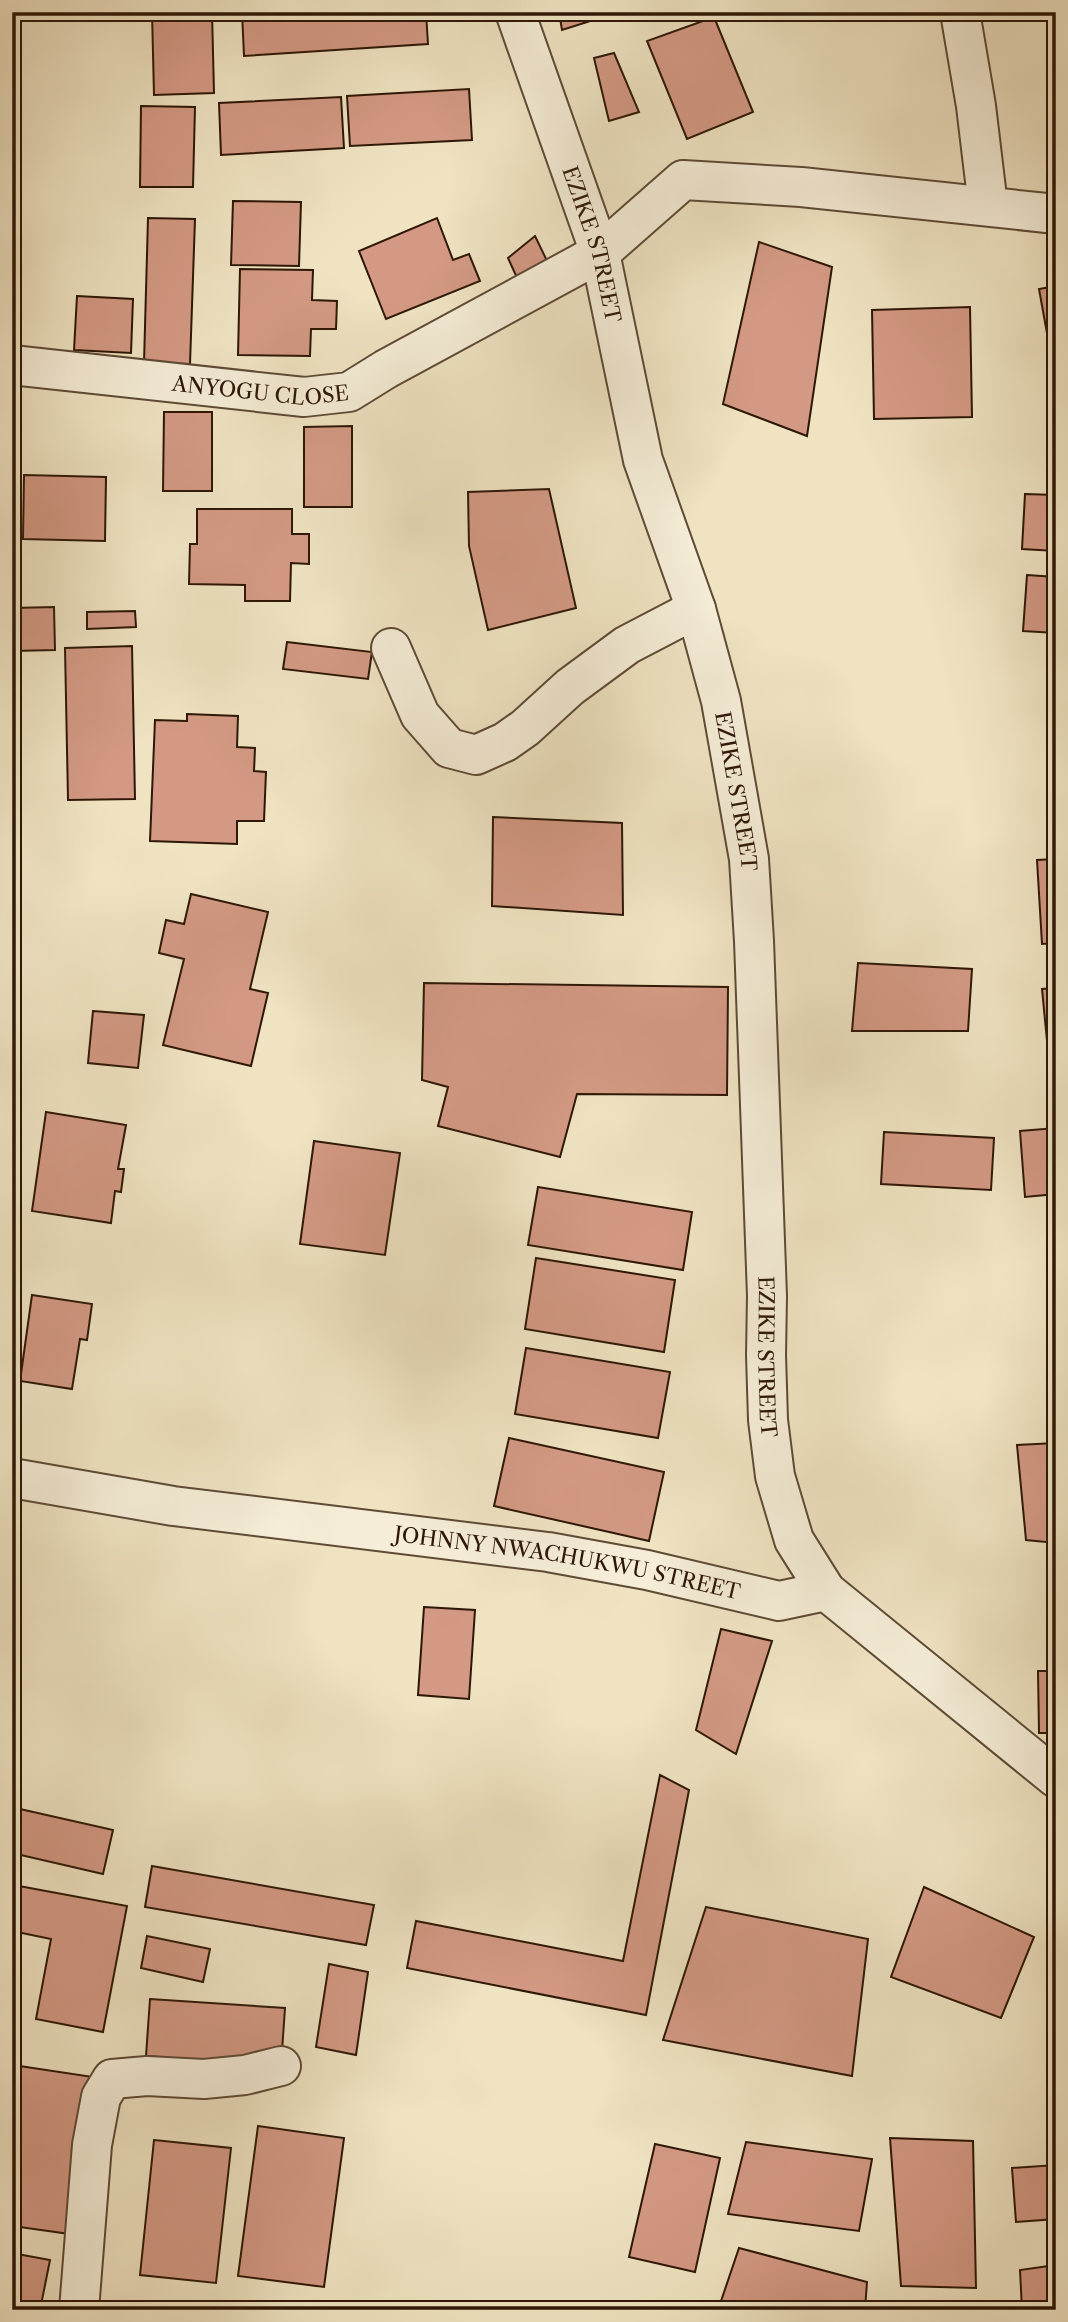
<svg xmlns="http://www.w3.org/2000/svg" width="1068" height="2322" font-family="'Libre Caslon Text',serif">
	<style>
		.building { fill: #d39984; stroke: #2e1706; stroke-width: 2 }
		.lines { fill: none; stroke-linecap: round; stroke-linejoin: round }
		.minor-casing { stroke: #5e4a35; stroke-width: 42 }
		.minor { stroke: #f5edd7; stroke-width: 38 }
		.labels { text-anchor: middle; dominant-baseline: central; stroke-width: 5; stroke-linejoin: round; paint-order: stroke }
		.street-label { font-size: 21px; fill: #2e1706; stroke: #f5edd7 }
	</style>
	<rect width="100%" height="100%" fill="#efe3c2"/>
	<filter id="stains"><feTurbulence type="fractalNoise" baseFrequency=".00286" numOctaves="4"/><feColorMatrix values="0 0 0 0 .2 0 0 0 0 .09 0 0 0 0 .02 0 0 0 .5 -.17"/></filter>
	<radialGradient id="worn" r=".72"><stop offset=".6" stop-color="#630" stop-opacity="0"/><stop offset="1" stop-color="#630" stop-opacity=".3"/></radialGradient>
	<path class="building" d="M 152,12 L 212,12 L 214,93 L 154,95 Z
		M 242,12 L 426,12 L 428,44 L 244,56 Z
		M 559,12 L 619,12 L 562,30 Z
		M 714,17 L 753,112 L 687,139 L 647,41 Z
		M 614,53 L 639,112 L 609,121 L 594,58 Z
		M 469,89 L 472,140 L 350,146 L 347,96 Z
		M 341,97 L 344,148 L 221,155 L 219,103 Z
		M 141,106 L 195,107 L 193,187 L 140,187 Z
		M 233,201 L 301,202 L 299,266 L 231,265 Z
		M 148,218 L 195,219 L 190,364 L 144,363 Z
		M 437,218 L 453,260 L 469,254 L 480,281 L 386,319 L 359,251 Z
		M 535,236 L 549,265 L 518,280 L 508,258 Z
		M 759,242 L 832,267 L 807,436 L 723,404 Z
		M 240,269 L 313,270 L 312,300 L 337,301 L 336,329 L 311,329 L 310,356 L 238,355 Z
		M 1056,286 L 1056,383 L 1039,289 Z
		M 77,296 L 133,299 L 131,353 L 74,350 Z
		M 970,307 L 972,417 L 874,419 L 872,310 Z
		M 164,412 L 212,412 L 212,491 L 163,491 Z
		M 352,426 L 352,507 L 304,507 L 304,427 Z
		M 24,475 L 106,477 L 105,541 L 23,539 Z
		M 549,489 L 576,608 L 488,630 L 469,546 L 468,492 Z
		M 1025,494 L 1056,495 L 1056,551 L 1022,549 Z
		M 197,509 L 292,509 L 292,534 L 309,534 L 309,564 L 291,563 L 290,601 L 245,601 L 245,585 L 189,584 L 190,544 L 197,544 Z
		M 1027,575 L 1056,577 L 1056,633 L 1023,631 Z
		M 54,607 L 55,650 L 12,651 L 12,608 Z
		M 135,611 L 136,627 L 87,629 L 87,612 Z
		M 287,642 L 372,652 L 368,679 L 283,669 Z
		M 132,646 L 135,799 L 68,800 L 65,648 Z
		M 187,714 L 238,716 L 237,747 L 255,748 L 254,771 L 266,772 L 264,821 L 237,821 L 237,844 L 150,841 L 155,720 L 187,721 Z
		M 493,817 L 622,823 L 623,915 L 492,906 Z
		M 1056,859 L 1056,943 L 1042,944 L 1037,860 Z
		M 191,894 L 268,912 L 250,989 L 268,993 L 251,1066 L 163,1045 L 184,959 L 159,953 L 166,920 L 184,924 Z
		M 858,963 L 972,969 L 968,1031 L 852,1031 Z
		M 424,983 L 728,987 L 727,1095 L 577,1094 L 560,1157 L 438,1126 L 448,1087 L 422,1080 Z
		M 1056,988 L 1056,1072 L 1050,1072 L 1042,989 Z
		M 93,1011 L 144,1015 L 138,1068 L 88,1063 Z
		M 46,1112 L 126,1125 L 118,1169 L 124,1169 L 121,1192 L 115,1191 L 111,1223 L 32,1211 Z
		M 1056,1128 L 1056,1194 L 1025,1197 L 1020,1131 Z
		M 884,1132 L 994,1138 L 991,1190 L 881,1184 Z
		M 314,1141 L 400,1153 L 385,1255 L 300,1244 Z
		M 538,1187 L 692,1212 L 683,1270 L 528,1245 Z
		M 536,1258 L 675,1280 L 664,1352 L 525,1329 Z
		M 32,1295 L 92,1304 L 87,1340 L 80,1339 L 72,1389 L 20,1381 Z
		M 526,1348 L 670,1372 L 658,1438 L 515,1414 Z
		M 509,1438 L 664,1472 L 649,1541 L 494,1506 Z
		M 1056,1443 L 1056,1543 L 1026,1540 L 1017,1445 Z
		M 12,1557 L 21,1558 L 12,1615 Z
		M 424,1607 L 475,1610 L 469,1699 L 418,1695 Z
		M 721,1629 L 772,1641 L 736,1754 L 696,1730 Z
		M 1038,1671 L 1056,1671 L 1056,1733 L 1039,1733 Z
		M 12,1704 L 21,1706 L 16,1736 L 12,1735 Z
		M 660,1775 L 689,1790 L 646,2015 L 407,1968 L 416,1921 L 623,1961 Z
		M 20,1809 L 113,1830 L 103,1874 L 12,1853 L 12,1843 Z
		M 152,1866 L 374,1905 L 366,1945 L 145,1907 Z
		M 19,1886 L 127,1906 L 103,2032 L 36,2019 L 51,1939 L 12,1931 Z
		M 924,1887 L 1034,1937 L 1001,2018 L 891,1977 Z
		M 706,1907 L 868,1939 L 852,2076 L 663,2040 Z
		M 147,1936 L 210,1949 L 203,1982 L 141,1968 Z
		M 329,1964 L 368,1972 L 356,2055 L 316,2047 Z
		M 150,1999 L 285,2008 L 281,2066 L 146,2056 Z
		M 13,2065 L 93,2077 L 70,2234 L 12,2226 Z
		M 258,2126 L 344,2138 L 324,2287 L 238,2276 Z
		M 890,2138 L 973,2141 L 976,2288 L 901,2286 Z
		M 154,2140 L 231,2148 L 216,2283 L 140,2275 Z
		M 746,2142 L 872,2159 L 859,2231 L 728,2214 Z
		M 655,2144 L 720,2158 L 695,2272 L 629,2257 Z
		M 1056,2165 L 1056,2219 L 1016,2222 L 1012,2168 Z
		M 739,2248 L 867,2282 L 865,2310 L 718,2310 Z
		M 12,2253 L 50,2260 L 40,2310 L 12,2310 Z
		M 1056,2265 L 1056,2310 L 1022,2310 L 1020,2270 Z"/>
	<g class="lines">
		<defs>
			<g id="minor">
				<path id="s1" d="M 515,12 L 600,253 L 643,460 L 696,609 L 721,701 L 749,859 L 754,941 L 767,1296 L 766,1355 L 768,1420 L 775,1476 L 794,1540 L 826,1591 L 1056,1778"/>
				<path d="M 960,12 L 976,106 L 988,206"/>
				<path id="s2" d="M 12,365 L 304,397 L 349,392 L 386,369 L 600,253 L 683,180 L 801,187 L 1056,214"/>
				<path d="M 391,648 L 420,715 L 449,748 L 476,755 L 505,742 L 525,728 L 570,687 L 627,645 L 696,609"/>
				<path id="s3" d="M 12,1478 L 173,1506 L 548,1552 L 647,1570 L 779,1601 L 826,1591"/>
				<path d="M 79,2310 L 92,2145 L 101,2097 L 112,2079 L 147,2076 L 204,2079 L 245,2075 L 281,2066"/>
			</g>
		</defs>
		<use href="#minor" class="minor-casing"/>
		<use href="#minor" class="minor"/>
	</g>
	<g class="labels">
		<g class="street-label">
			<text stroke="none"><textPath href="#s1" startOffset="245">EZIKE STREET</textPath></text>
			<text stroke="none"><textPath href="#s2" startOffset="250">ANYOGU CLOSE</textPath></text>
			<text stroke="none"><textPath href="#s1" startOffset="812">EZIKE STREET</textPath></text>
			<text stroke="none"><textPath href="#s1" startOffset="1379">EZIKE STREET</textPath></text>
			<text stroke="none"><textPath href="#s3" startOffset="562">JOHNNY NWACHUKWU STREET</textPath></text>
		</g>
	</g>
	<rect width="1068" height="2322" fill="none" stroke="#efe3c2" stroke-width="42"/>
	<rect x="14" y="14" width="1040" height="2294" fill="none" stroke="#2e1706" stroke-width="3.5"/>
	<rect x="21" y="21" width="1026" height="2280" fill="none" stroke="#2e1706" stroke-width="2"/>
	<rect width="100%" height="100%" filter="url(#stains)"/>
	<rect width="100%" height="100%" fill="url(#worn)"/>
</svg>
